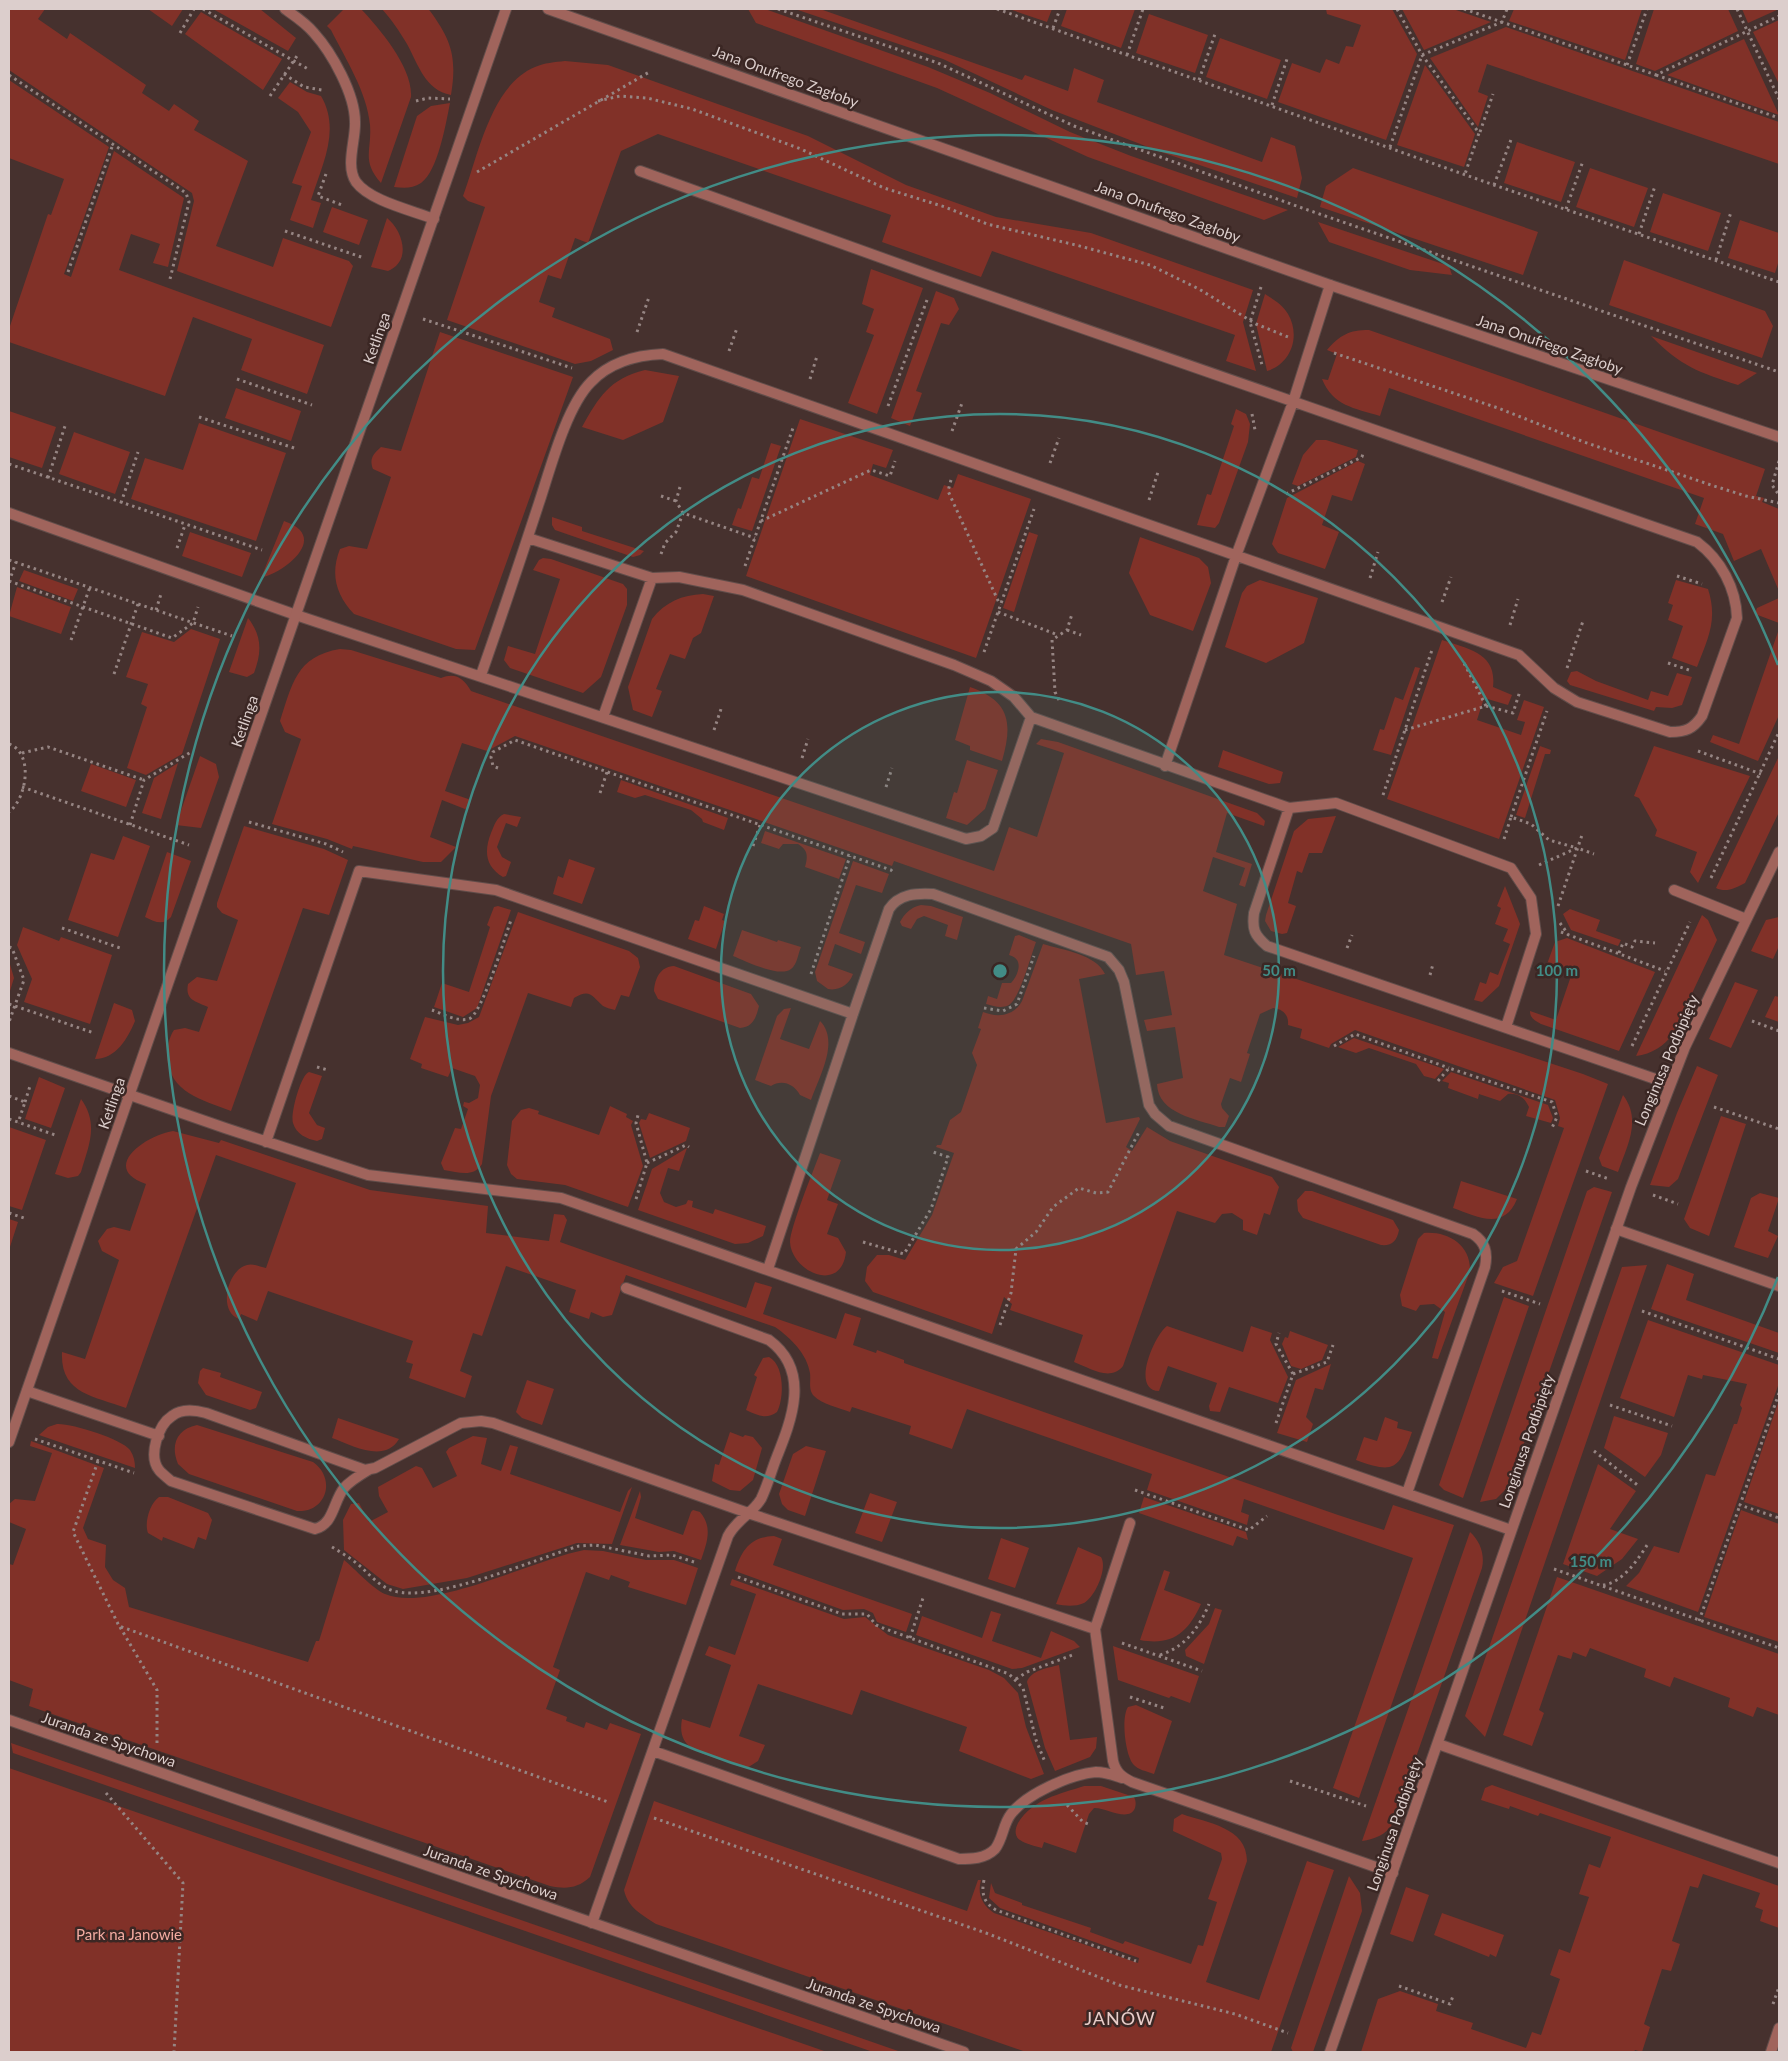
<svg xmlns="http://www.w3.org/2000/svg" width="1788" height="2061" font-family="Lato,sans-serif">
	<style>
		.green { fill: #813128 }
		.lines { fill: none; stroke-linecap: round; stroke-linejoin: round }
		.service-casing { stroke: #614d4a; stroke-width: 12 }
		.minor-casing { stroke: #614d4a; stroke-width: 12 }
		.path { stroke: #968583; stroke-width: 3; stroke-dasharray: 2.5 4; stroke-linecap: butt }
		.service { stroke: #a0645c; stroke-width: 10 }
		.minor { stroke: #a0645c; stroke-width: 10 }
		.ring { fill: none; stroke: #428c86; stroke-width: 2.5 }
		.labels { text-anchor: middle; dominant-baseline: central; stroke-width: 5; stroke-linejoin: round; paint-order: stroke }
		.street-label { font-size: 15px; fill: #dccecc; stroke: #3b2724 }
		.park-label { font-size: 15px; fill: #f3aba1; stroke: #3b2724 }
		.quarter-label { font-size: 18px; letter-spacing: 1px; fill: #e8cdc9; stroke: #3b2724 }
		.centre { fill: #428c86; stroke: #3b2724; stroke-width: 2.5 }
		.ring-label { font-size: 15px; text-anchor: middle; font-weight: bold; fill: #428c86; stroke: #3b2724; stroke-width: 5; stroke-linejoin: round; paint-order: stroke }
	</style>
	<rect width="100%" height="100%" fill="#46312e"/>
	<path class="green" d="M 9,9 L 45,9 L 38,19 L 67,39 L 70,33 L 146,85 L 142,93 L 169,111 L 174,104 L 199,121 L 194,130 L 248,161 L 216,246 L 273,267 L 283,238 L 349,261 L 353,266 L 331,327 L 177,271 L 194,201 L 192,193 L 9,70 Z
		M 148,9 L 183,9 L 172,26 Z
		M 213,9 L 260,9 L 296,38 L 288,51 Z
		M 344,9 L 361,9 C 380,29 413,68 411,97 L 381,183 C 361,160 372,151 370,125 C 367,92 346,60 331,30 L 327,26 Z
		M 382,9 L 428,9 L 430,11 C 452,41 457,58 451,95 C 425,90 418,64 407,44 C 400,32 391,19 382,9 Z
		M 748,9 L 765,9 L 928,67 L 990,93 L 1070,132 L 1131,156 L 1288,210 L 1264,220 L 1088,157 L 937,88 L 756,23 Z
		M 795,9 L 820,9 L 1022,80 L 1025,75 L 1068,91 L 1074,68 L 1104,80 L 1097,102 L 1262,162 L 1271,137 L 1295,146 L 1302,178 L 1297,198 L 1161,152 L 1052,110 L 943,59 Z
		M 1009,9 L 1052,9 L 1047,22 Z
		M 1067,9 L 1135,9 L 1121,48 L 1061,26 Z
		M 1326,9 L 1392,9 L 1417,54 L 1386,140 L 1278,102 L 1292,63 L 1320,73 L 1326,59 L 1339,64 L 1346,46 L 1353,47 L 1361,25 L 1327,14 Z
		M 1402,9 L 1453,9 L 1491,22 L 1424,50 Z
		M 1514,9 L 1642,9 L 1625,60 L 1509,21 Z
		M 1654,9 L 1728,9 L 1738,31 L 1655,71 L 1636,64 Z
		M 1742,9 L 1779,9 L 1748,23 Z
		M 201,12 L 282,59 L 263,90 L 185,34 Z
		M 1149,14 L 1208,35 L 1195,73 L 1136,53 Z
		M 1779,20 L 1779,84 L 1753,32 Z
		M 1506,27 L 1779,122 L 1779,164 L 1487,64 L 1478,92 L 1488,96 L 1478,127 L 1430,58 Z
		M 1220,38 L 1281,60 L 1267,99 L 1206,77 Z
		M 1744,39 L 1779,115 L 1667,75 Z
		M 565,61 L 608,65 L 808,136 L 906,185 L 996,217 L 1091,233 L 1253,290 L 1243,322 L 1256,371 L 1226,361 L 1235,335 L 992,251 L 981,277 L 882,242 L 891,215 L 658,134 L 621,151 L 588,243 L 575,238 L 561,279 L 548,275 L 539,302 L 555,308 L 552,317 L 610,339 L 613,350 L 591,361 L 575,364 L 447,320 L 485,207 L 468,201 L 463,196 C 478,156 491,85 535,67 C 544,63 555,62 565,61 Z
		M 1425,65 L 1475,134 L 1464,167 L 1397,145 Z
		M 9,80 L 109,147 L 64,274 L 71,277 L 114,151 L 184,198 L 168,267 L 153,263 L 160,244 L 131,234 L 119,270 L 324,345 L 307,394 L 241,370 L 252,339 L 193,317 L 165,396 L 9,342 L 9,329 L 48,214 L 51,215 L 64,179 L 9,158 Z
		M 290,82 L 307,92 L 321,96 C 341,130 322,165 311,200 L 321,203 L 313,228 L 290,220 L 302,186 L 292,183 L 311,132 L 298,112 L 278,98 Z
		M 450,103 C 446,123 438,171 421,183 C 412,189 403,188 394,187 L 417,116 L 431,106 Z
		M 1517,142 L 1575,162 L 1561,202 L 1504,183 Z
		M 1353,168 L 1538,232 L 1523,275 L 1320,207 L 1326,186 Z
		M 1590,168 L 1648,188 L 1634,227 L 1576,207 Z
		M 1663,193 L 1721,213 L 1708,251 L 1650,232 Z
		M 332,207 L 368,220 L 359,245 L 323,232 Z
		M 387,218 C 403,231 412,261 388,271 L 371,267 Z
		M 1740,220 L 1779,233 L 1779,260 L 1775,273 L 1728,258 Z
		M 1318,222 L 1449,266 L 1452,275 L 1410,270 L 1329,242 Z
		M 1624,260 L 1765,311 L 1773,326 L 1762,358 L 1609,305 Z
		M 871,269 L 923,288 L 877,414 L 848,403 L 874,335 L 866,332 L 874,309 L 862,304 Z
		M 936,291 L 954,298 L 959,309 L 949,325 L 941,323 L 916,391 L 922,393 L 910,426 L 891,418 Z
		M 1265,294 C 1273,299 1283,305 1288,314 C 1301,336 1291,364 1267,371 L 1256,324 Z
		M 1369,330 L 1765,469 L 1756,496 L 1764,498 L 1762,502 L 1779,509 L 1779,591 L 1761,549 L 1734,561 L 1723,534 L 1695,524 L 1704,498 L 1389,388 L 1380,416 C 1354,408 1333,406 1322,379 L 1328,380 L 1337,354 L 1327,350 C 1340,335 1349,330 1369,330 Z
		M 440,332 L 573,377 L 475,650 L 456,649 L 354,614 C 336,595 330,574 340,549 L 349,546 L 367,549 L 391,477 L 373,469 C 369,459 373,454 381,447 L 401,451 Z
		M 1651,336 L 1757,373 L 1738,385 C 1698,372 1682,367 1651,336 Z
		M 645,370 L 679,376 L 663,422 L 623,440 L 582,427 C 599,397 609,379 645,370 Z
		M 236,388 L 301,411 L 291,441 L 225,418 Z
		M 1236,409 L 1246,414 L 1250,424 L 1248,442 L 1219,523 L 1215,528 L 1197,525 L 1207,494 L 1211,495 L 1234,426 L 1231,424 Z
		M 9,411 L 56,427 L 42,468 L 9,457 Z
		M 800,419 L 893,450 L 886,468 L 873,464 L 870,475 L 938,500 L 944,485 L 953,488 L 958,474 L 1031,499 L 976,658 L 746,576 Z
		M 199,423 L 286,453 L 256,541 L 131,499 L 145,458 L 183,470 Z
		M 74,432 L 130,452 L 115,494 L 59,474 Z
		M 1316,440 L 1326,440 L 1358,450 L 1356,457 L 1298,486 L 1292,484 L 1303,455 Z
		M 771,443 L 781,446 L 752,531 L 732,525 L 738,508 L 741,509 L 752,477 L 759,479 Z
		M 1358,461 L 1365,464 L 1352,501 L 1332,495 L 1322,525 L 1339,532 L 1325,569 L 1278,553 L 1272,544 L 1287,498 Z
		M 552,517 L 582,527 L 582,531 L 644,551 L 640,555 L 633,557 L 555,530 L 552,525 Z
		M 284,521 C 329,536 288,571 261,578 Z
		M 190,532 L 251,553 L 242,577 L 182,556 Z
		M 1029,532 L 1038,535 L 1014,612 L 1003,608 Z
		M 1140,537 L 1199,558 L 1208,567 L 1211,583 L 1193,631 L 1150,615 L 1129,573 Z
		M 543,558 L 551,559 L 623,584 L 627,589 L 627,605 L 601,677 L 583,693 L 510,668 L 504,660 L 508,646 L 535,654 L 560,579 L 533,570 L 539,560 Z
		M 24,570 L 78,589 L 73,601 L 19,581 Z
		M 1260,580 L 1318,598 L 1304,643 L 1266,663 L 1225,647 L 1242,593 L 1247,586 Z
		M 1676,580 L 1708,589 C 1718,620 1708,638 1697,667 L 1672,658 L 1683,626 L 1668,620 L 1673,605 L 1668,603 Z
		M 17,587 L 71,607 L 61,634 L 9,616 Z
		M 703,594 L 714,596 L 701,633 L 693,638 L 685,659 L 670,654 L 656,689 L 662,691 L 652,717 L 633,710 L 628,687 L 652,619 C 665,602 682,595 703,594 Z
		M 1779,598 L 1779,623 L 1755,614 L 1757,608 Z
		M 248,618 C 262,636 262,652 254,673 L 247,677 L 229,672 Z
		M 191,629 L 220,639 L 182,754 L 146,775 L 127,768 L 147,707 L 141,704 L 148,684 L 126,677 L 142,632 L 174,642 Z
		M 1779,629 L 1779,715 L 1758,761 L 1710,742 L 1713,735 L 1739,744 Z
		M 1442,640 C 1469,649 1497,653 1493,687 L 1512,695 L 1508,705 L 1484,698 L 1477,720 L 1521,735 L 1525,722 L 1517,720 L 1524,700 L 1544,707 L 1499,839 L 1387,799 Z
		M 340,649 L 351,650 L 441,678 C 456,672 464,679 471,691 L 994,871 L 1009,827 L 1037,837 L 1064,753 L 1036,744 L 1041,739 L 1058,742 L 1257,813 L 1265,821 L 1264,826 L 1227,813 L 1216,852 L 1252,864 L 1245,887 L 1239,885 L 1245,868 L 1213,857 L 1203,891 L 1237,904 L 1224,955 L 1583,1074 L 1608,1084 L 1533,1296 L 1494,1283 L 1503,1267 L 1517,1261 L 1564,1128 L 1558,1126 L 1560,1118 L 1555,1100 L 1355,1030 L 1331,1044 L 1329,1048 L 1300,1038 L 1302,1029 L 1288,1025 C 1289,1014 1282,1009 1273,1008 L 1260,1014 L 1247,1053 L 1250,1054 L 1241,1082 L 1230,1078 L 1221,1104 L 1222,1108 L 1229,1116 L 1225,1127 L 1219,1127 C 1197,1119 1158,1114 1157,1084 L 1183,1078 L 1175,1027 L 1147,1031 L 1144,1020 L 1172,1015 L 1164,971 L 1136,975 L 1131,944 L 894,861 L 892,866 L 515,736 L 487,751 L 462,743 L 445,791 L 471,800 L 469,808 L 465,809 L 442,800 L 430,837 L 456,847 L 441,862 L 423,862 L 353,846 L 352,849 L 327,839 L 272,824 L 301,739 L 285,732 L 280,721 C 292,685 296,656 340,649 Z
		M 1415,667 L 1420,668 L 1391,755 L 1373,750 L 1380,729 L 1384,730 L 1395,697 L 1403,700 Z
		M 1577,671 L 1596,681 L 1648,700 L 1651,691 L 1668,696 L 1677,673 L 1692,677 L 1682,705 L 1672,708 L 1656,707 L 1654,711 L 1570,685 L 1567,681 L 1571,672 Z
		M 970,687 C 1010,701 1013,723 1002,761 L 970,750 L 970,746 L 955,740 Z
		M 1540,746 L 1551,750 L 1550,754 L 1545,754 L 1525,818 L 1516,815 Z
		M 1654,746 L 1750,776 L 1698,883 L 1690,872 L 1697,852 L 1655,836 L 1657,830 L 1639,798 L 1634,796 Z
		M 1223,750 L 1283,772 L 1280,783 L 1269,784 L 1218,767 Z
		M 200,756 L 216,764 L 219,777 L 201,828 L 176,825 Z
		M 1779,756 L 1779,812 L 1745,883 C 1736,888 1726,893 1716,888 Z
		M 967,760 L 998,770 L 985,809 L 967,825 L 946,818 L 954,792 L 957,793 Z
		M 178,763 L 161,819 L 142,813 L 154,778 Z
		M 91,764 L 136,780 L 126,807 L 81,791 Z
		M 621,780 L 728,818 L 724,830 L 703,822 L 702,819 L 691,810 L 645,795 L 635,798 L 617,792 Z
		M 504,814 L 521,817 L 517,827 L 506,823 L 497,847 L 502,857 L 511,862 L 506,876 L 503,877 C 485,866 484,851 491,833 C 495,824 496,818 504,814 Z
		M 1336,816 L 1322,853 L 1309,853 L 1302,873 L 1297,871 L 1288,903 L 1296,906 L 1287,933 L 1282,934 L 1271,931 L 1265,921 L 1266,915 L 1294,831 L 1308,819 Z
		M 244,826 L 324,849 L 348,860 L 329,915 L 303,908 L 231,1111 C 203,1100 169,1093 167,1056 C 167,1048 169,1037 174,1030 L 185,1028 L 199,1032 L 208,1007 C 195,1001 185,1000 188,984 L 197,977 L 217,981 L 238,920 L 222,913 L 217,907 L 217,903 Z
		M 765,831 L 846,859 L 839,879 L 805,867 C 808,856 808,850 798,844 L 783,844 L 779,849 L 761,843 Z
		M 123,836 L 150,846 L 118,937 L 68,920 L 91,853 L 114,860 Z
		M 167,852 L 191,861 L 171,917 C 163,926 155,922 145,917 Z
		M 569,859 L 595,868 L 582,904 L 553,894 L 558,876 L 563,878 Z
		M 853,861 L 889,874 L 882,893 L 856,885 L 839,933 L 865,942 L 861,954 L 835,944 L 828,965 L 853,974 C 849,985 839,991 828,989 L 817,981 L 815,972 Z
		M 1505,886 L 1520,924 L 1499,986 L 1482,1002 L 1474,1000 L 1480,982 L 1486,984 L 1490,972 L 1498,975 L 1510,944 L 1503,941 L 1508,929 L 1495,924 L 1501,908 L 1497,906 Z
		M 921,905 L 931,906 L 963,917 L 957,940 L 945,936 L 948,925 L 924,916 L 917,919 L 911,929 L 902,926 L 900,922 C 905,913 911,907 921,905 Z
		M 498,906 L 511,910 L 477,1008 L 463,1017 L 434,1007 L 442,983 L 469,992 L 490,927 L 487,925 L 494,907 Z
		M 704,906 L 724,914 L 722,920 L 725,921 L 716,949 L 688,939 L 695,920 L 699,921 Z
		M 1570,909 L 1600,920 L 1596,931 L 1621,940 L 1618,946 L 1571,930 L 1563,914 Z
		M 518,912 L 629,951 L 638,958 L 640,967 L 629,997 L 621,995 L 615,1010 C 612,1009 606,1008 603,1006 C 592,996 590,988 574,998 L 571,1007 L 528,993 L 491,1096 L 482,1164 C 473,1178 459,1172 444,1170 L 441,1163 L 455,1128 L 461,1129 L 468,1109 L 463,1106 L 464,1102 L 469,1103 L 478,1098 L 480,1085 L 475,1076 L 452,1068 L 448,1077 L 421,1068 L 422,1064 L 410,1059 L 425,1017 L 458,1025 L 468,1023 L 479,1017 Z
		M 1702,915 L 1708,920 L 1717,940 L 1673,1034 C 1664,1046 1652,1054 1636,1056 Z
		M 1779,917 L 1779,946 L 1773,959 L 1751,951 L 1766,920 Z
		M 23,927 L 59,941 L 61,937 L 112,955 L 90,1024 L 24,1002 L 32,979 L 17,945 Z
		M 742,930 L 777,942 L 778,940 L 801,947 C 798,954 797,965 791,969 C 780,978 745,961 733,956 Z
		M 1019,935 L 1036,942 C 1031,955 1020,998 1009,1005 C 1001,1009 994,1006 986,1004 L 988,996 L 997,999 L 1002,983 L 1011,983 C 1019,974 1024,959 1009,955 L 1015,936 Z
		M 1567,938 L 1655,972 L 1619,1051 L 1541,1024 C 1534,1020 1530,1018 1530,1011 L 1556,1020 L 1571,976 L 1546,967 L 1555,942 Z
		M 1043,944 C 1062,950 1096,954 1105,974 L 1079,979 L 1106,1123 L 1139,1117 L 1140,1119 L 1126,1147 L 1132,1151 L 1147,1127 L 1170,1141 L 1272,1177 L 1279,1187 L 1270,1215 L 1264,1213 L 1257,1235 L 1243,1230 L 1243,1220 L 1232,1213 L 1222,1214 L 1215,1223 L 1177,1211 L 1123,1366 C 1110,1382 1090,1368 1074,1362 L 1083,1335 L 1010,1310 L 1012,1304 L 1004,1297 L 992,1334 L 873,1292 L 865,1281 L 867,1267 L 877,1255 L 889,1255 L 905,1260 L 932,1215 L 954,1153 L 936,1147 L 937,1145 L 941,1145 L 950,1120 L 961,1112 L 977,1065 L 972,1053 L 981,1029 L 978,1028 L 983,1012 C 998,1018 1014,1016 1022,1001 Z
		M 9,961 L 14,978 L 9,994 Z
		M 674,966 L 751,994 L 759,1006 C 756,1018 753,1027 740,1028 L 658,999 L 654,991 C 655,978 660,967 674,966 Z
		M 1735,982 L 1758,990 L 1731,1048 L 1709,1039 Z
		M 1775,996 L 1779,997 L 1779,1022 L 1765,1017 Z
		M 114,1003 L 132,1010 L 135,1021 C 128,1038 116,1059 95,1059 Z
		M 791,1008 L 780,1039 L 809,1049 L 820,1021 C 840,1041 819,1077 811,1100 L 800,1095 C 794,1084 782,1079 771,1086 L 755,1080 L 777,1016 L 784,1009 Z
		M 1354,1038 L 1444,1069 L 1435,1079 L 1424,1076 L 1416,1064 L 1369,1048 L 1356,1053 L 1338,1047 Z
		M 1697,1066 L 1718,1075 L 1678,1179 L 1669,1187 L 1650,1185 L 1677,1113 Z
		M 309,1072 L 322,1076 L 309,1113 L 317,1125 L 325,1128 L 322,1139 L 317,1141 C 307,1139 296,1134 293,1123 C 290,1114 301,1074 309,1072 Z
		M 1451,1072 L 1548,1105 L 1553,1118 L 1551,1123 L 1526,1116 L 1529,1107 C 1525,1098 1518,1093 1508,1094 L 1500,1101 L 1479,1094 L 1478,1099 L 1448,1088 L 1449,1083 L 1442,1081 Z
		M 39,1077 L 65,1088 L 51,1128 L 25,1119 Z
		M 1623,1095 C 1642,1120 1627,1146 1618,1172 L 1602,1166 L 1599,1158 Z
		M 81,1099 C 99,1124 89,1145 81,1172 L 78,1176 L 68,1178 L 55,1174 Z
		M 610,1106 L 627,1114 L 626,1117 L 633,1121 L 631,1125 L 643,1166 L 628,1207 L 565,1185 L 517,1179 L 511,1174 L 507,1165 L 512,1121 L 521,1110 L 529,1108 L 539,1111 L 538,1114 L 599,1135 Z
		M 649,1113 L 690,1128 L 686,1141 L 650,1158 L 639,1123 L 641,1119 L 646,1120 Z
		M 1721,1116 L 1746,1124 L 1709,1236 L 1690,1228 L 1684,1219 Z
		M 9,1127 L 46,1140 L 22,1210 L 9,1206 Z
		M 173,1131 L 219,1143 L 221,1140 L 370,1190 L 488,1206 L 486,1233 L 549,1241 L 554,1214 L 564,1215 L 567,1220 L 560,1242 L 746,1308 L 755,1282 L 772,1287 L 763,1314 L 836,1339 L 845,1313 L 861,1318 L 853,1345 L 876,1353 L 877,1350 L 904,1360 L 904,1363 L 1338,1515 L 1384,1530 L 1393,1505 L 1454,1525 L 1359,1798 L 1333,1788 L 1413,1558 L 1244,1499 L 1241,1512 L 1249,1515 L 1247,1525 L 1147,1490 L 1152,1474 L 967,1409 L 952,1449 L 909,1434 L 911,1426 L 852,1407 L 850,1412 C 840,1408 821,1404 814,1396 C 808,1390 811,1381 810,1373 C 807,1354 791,1338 775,1327 L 626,1275 L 612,1315 L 603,1317 L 591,1312 L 589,1319 L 569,1312 L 576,1290 L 506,1266 L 482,1336 L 473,1333 L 460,1371 L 472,1376 L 465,1398 L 409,1378 L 413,1364 L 406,1362 L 413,1341 L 268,1291 L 257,1321 L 241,1314 L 239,1319 C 217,1311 228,1269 247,1265 C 253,1263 260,1267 266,1268 L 296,1183 L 216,1155 L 126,1408 C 94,1396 60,1394 62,1352 L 85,1359 L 119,1260 L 102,1251 L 98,1241 L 107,1229 L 114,1227 L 130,1231 L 146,1184 C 99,1168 146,1135 173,1131 Z
		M 687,1148 L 679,1171 L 668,1168 L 660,1193 L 664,1202 L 676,1207 L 686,1204 L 688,1200 L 693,1201 L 692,1207 L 713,1214 L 715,1209 L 766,1226 L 763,1236 L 748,1243 L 735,1244 L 638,1210 L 652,1169 Z
		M 820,1153 L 841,1160 L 827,1200 L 838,1204 L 827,1234 L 838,1238 L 846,1252 C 841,1295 791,1271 790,1242 C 790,1228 814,1169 820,1153 Z
		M 1461,1181 L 1517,1199 C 1504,1231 1478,1217 1453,1208 Z
		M 1594,1187 L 1612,1192 L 1509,1486 L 1496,1499 L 1480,1502 L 1587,1191 Z
		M 1305,1191 L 1312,1191 L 1393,1220 L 1399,1230 C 1397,1241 1392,1246 1381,1245 L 1303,1218 L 1298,1211 L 1297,1200 Z
		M 1760,1193 L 1779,1198 L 1768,1231 L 1778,1236 L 1768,1258 L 1734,1247 L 1751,1198 Z
		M 9,1219 L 18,1222 L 9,1250 Z
		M 1424,1233 C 1448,1231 1471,1245 1470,1271 L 1438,1359 L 1432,1358 L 1445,1312 L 1434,1304 L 1420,1305 L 1416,1311 L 1402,1306 L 1400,1295 L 1418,1239 Z
		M 1667,1264 L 1694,1274 L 1686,1300 L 1779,1333 L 1779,1353 L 1651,1309 Z
		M 1647,1265 L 1485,1737 L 1465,1716 L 1622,1267 Z
		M 1504,1297 L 1529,1306 L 1463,1498 L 1444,1490 L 1439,1485 Z
		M 1648,1320 L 1779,1365 L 1779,1383 L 1698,1612 L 1626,1586 L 1639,1573 L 1654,1546 L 1679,1553 L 1706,1474 L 1715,1476 L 1734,1424 L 1737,1424 L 1742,1408 L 1740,1405 L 1747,1384 L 1703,1375 L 1702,1379 L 1688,1375 L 1674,1417 L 1620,1398 Z
		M 1167,1326 L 1243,1352 L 1251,1326 L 1272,1333 L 1270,1340 L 1288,1377 L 1278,1403 L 1229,1387 L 1220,1412 L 1210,1411 L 1209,1406 L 1217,1383 L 1168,1366 L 1159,1391 C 1130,1390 1155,1334 1167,1326 Z
		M 1290,1331 L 1328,1345 L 1322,1360 L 1301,1369 L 1291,1366 L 1282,1344 L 1285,1337 L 1288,1338 Z
		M 769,1357 C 785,1365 784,1399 777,1412 C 766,1420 757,1415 746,1410 L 757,1377 L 754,1375 L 763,1358 Z
		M 1331,1364 L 1323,1390 L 1315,1388 L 1306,1417 L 1313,1424 L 1307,1442 L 1277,1433 L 1296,1380 Z
		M 203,1368 L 221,1373 L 220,1377 L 262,1392 L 256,1408 L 250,1410 L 206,1395 L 198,1383 L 200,1371 Z
		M 527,1380 L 554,1389 L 542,1425 L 522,1418 L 516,1412 Z
		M 1779,1400 L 1779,1514 L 1744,1502 Z
		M 1614,1416 L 1668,1433 L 1661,1455 L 1645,1477 L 1604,1448 Z
		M 1385,1417 L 1398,1422 L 1397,1428 L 1412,1432 C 1399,1470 1394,1474 1356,1460 L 1364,1437 L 1377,1441 Z
		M 338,1418 L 399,1439 C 384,1464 352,1445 332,1438 Z
		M 57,1424 C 71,1423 122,1439 130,1450 C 134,1456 135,1462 135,1468 L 39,1435 L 48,1427 Z
		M 197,1425 L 313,1462 C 337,1479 326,1513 297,1511 L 189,1474 L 178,1464 C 170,1445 177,1429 197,1425 Z
		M 730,1432 L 743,1437 L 745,1435 L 753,1437 L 762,1448 L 753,1480 L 740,1491 L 730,1490 L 712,1481 L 715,1464 L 719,1465 Z
		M 473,1436 L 487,1438 L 481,1464 L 501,1471 L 510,1445 L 518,1447 L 510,1474 L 620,1512 L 628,1491 L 632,1487 L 612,1544 L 577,1543 L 467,1578 L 403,1589 L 387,1584 L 344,1550 L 343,1520 L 351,1504 L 359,1503 L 369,1522 L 388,1512 L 379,1496 L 378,1487 L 416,1466 L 422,1468 L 433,1488 L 457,1476 L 446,1452 L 449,1448 Z
		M 31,1441 L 104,1468 L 83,1528 L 88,1539 L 106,1545 L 105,1567 L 113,1580 L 125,1588 L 129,1607 L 308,1662 L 316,1641 L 319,1641 L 344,1560 C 355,1569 373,1589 385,1594 C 429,1613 536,1559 584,1550 L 603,1551 L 646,1560 L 674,1560 L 698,1568 L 686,1605 L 628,1587 L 630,1582 L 611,1575 L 609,1580 L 586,1572 L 553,1667 L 560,1670 L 546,1709 L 567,1717 L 566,1721 L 584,1728 L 586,1722 L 607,1730 L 610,1723 L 641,1734 L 590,1877 C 577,1889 565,1889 550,1886 L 29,1706 L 33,1689 L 9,1680 L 9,1564 L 13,1565 L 26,1529 L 9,1522 L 9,1504 L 15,1499 L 35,1501 L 52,1453 L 30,1446 Z
		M 806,1446 L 826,1451 L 805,1516 L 788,1510 L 782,1504 L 779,1494 L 793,1454 Z
		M 1598,1464 L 1636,1491 L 1610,1529 L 1638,1539 L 1622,1559 L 1597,1576 L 1563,1564 Z
		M 640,1491 L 641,1497 L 635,1518 L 683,1535 L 691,1512 L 693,1510 L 700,1512 C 713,1527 707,1543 701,1560 L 674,1551 L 659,1552 L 620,1545 Z
		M 870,1493 L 897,1502 L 882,1542 L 855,1533 Z
		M 159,1497 L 168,1497 L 208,1513 L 212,1520 L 206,1540 L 198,1537 L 194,1549 L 163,1537 L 162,1541 L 148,1533 C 144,1523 150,1503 159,1497 Z
		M 1144,1497 L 1246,1532 L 1248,1540 L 1237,1536 L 1233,1546 L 1139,1513 Z
		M 1741,1510 L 1779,1524 L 1779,1642 L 1704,1617 Z
		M 1470,1532 C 1480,1541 1485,1554 1482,1568 L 1393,1823 C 1386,1835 1375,1839 1362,1841 Z
		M 774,1536 L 782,1539 L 773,1565 L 912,1614 L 906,1632 L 877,1622 L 873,1613 L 864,1609 L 843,1610 L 735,1571 C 742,1550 750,1537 774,1536 Z
		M 1001,1538 L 1029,1548 L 1015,1588 L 988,1579 Z
		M 1078,1547 L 1101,1557 C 1108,1568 1095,1597 1084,1603 C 1075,1607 1065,1606 1056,1604 Z
		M 1164,1570 L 1170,1572 L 1164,1590 L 1201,1604 C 1188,1633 1172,1646 1140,1640 Z
		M 1557,1577 L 1779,1654 L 1779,1715 L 1757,1707 L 1753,1717 L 1728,1707 L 1730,1698 L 1674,1677 L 1670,1687 L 1644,1677 L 1646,1669 L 1590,1648 L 1586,1657 L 1573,1652 L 1571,1659 L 1558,1655 L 1539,1710 L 1544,1713 L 1532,1746 L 1503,1735 Z
		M 732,1579 L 844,1619 L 865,1617 L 888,1635 L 989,1670 L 1004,1678 L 1018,1693 L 1026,1727 L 1044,1774 L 1031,1779 L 959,1751 L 967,1727 L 861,1690 L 852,1715 L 758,1684 L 739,1736 L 765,1745 L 758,1761 L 747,1768 C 736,1766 726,1761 716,1758 C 695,1751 677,1746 682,1719 L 710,1728 L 731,1665 L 705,1655 L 709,1646 L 735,1655 L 756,1594 L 730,1585 Z
		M 1215,1608 L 1222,1610 L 1204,1664 L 1186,1656 L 1185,1650 L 1209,1624 Z
		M 991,1611 L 1001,1614 L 992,1641 L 1041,1658 L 1051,1631 L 1074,1641 L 1080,1647 L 1022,1668 L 1012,1669 L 916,1635 L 922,1616 L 982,1638 Z
		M 1113,1646 L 1199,1676 L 1190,1703 L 1171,1696 L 1169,1698 L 1118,1680 Z
		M 1059,1665 L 1070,1740 L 1097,1737 L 1096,1748 L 1090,1757 L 1055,1771 L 1045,1748 L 1027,1682 C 1031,1670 1048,1668 1059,1665 Z
		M 1136,1705 L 1172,1721 L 1154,1774 C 1146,1771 1138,1770 1133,1764 C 1125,1754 1121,1717 1128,1707 Z
		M 11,1743 L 901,2052 L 873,2052 L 13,1753 Z
		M 9,1768 L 827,2052 L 9,2052 Z
		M 1492,1785 L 1779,1886 L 1779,1928 L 1760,1921 L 1763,1910 L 1755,1907 L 1760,1893 L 1703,1874 L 1698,1888 L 1690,1886 L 1672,1941 L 1680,1944 L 1671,1971 L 1662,1969 L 1644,2024 L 1650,2027 L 1642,2052 L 1635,2050 L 1634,2052 L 1361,2052 L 1378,1999 L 1400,1991 L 1438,2004 L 1436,2011 L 1473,2023 L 1471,2029 L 1526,2048 L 1532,2032 L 1541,2035 L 1560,1979 L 1550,1975 L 1559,1949 L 1570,1953 L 1589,1897 L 1579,1894 L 1589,1864 L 1600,1868 L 1611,1837 L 1540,1813 L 1538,1816 L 1510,1806 L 1509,1809 L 1481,1800 L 1485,1788 Z
		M 1084,1786 L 1101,1786 L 1134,1797 C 1136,1801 1136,1804 1135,1808 C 1129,1823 1105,1807 1094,1808 L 1089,1814 L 1076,1853 L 1044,1842 L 1042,1848 C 1035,1846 1026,1844 1020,1840 C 1014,1836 1015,1829 1018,1823 C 1033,1799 1060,1794 1084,1786 Z
		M 654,1801 L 967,1911 L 978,1880 L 981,1880 C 977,1894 982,1905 994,1913 L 1138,1963 L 1139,1958 L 1000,1908 L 989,1898 L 991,1883 L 995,1893 L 1022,1903 L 1022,1905 L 1091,1928 L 1090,1932 L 1123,1944 L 1125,1941 L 1191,1964 L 1198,1945 L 1203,1946 L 1217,1902 L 1208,1899 L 1222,1859 L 1221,1853 L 1173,1831 L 1174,1819 L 1182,1814 C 1207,1823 1247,1827 1247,1861 L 1206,1982 L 1259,2000 L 1307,1861 L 1334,1870 L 1271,2052 L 1026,2052 L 656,1924 C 641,1914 628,1908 624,1890 Z
		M 1349,1876 L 1360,1893 L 1362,1911 L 1313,2052 L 1293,2052 L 1291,2048 Z
		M 1406,1887 L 1429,1895 L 1413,1942 L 1390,1934 Z
		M 1442,1913 L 1504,1935 L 1496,1957 L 1490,1954 L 1489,1957 L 1434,1935 Z"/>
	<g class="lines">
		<defs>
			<path id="service" d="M 285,9 C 295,16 306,23 314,33 C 332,53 355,94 355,122 C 356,139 345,166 356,182 C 370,201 411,210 434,219
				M 9,513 L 296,615 L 966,839 L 981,836 L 993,828 L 1031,717
				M 528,538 L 652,578 L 679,577 L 743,590 L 954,665 L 991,681 L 1014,697 L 1031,717 L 1289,808 L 1254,913 C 1252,929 1254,935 1267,946 L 1670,1084
				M 481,675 C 501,618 520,561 539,503 C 550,470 566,407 591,382 C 610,362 637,355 663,354 L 1519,655 L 1554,688 L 1577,702 L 1670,732 C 1686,732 1693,729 1702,716 L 1737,618 C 1736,588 1721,560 1697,542 L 935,277 L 640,171
				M 603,717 L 652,578
				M 1165,766 L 1236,556 L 1293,402 L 1330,285
				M 1289,808 L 1336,803 L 1511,868 L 1531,898 L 1536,934 L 1506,1027
				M 1674,890 L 1746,919
				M 9,1053 L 225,1128 L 368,1175 L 561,1198 L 1511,1530
				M 266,1142 L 359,871 L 496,890 L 853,1014 L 889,909 C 899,894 916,893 933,894 L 1108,957 L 1119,970 L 1124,982 L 1149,1105 L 1155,1114 L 1169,1126 L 1473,1234 C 1485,1242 1488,1252 1485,1267 L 1407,1493
				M 1616,1229 L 1779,1286
				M 768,1269 L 853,1014
				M 27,1391 L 159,1436
				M 370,1469 C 360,1475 351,1480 344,1488 C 333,1502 334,1524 315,1529 L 171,1481 C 168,1478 162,1474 159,1470 C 148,1456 158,1425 172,1416 C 182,1408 195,1410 206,1413 L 365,1470 L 375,1468 L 461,1423 L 481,1421 L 493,1423 L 748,1513 L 1095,1629
				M 1130,1523 L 1095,1629 L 1113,1761 C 1116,1773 1122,1777 1132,1782 L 1393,1873
				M 1438,1744 L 1779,1863
				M 653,1751 L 959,1859 C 971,1859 985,1859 995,1849 C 1003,1839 1003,1824 1011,1814 C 1026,1794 1071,1774 1096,1772 C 1105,1772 1113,1775 1122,1778
				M 592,1923 L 728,1536 C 737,1519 752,1514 761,1499 C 767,1487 771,1472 776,1459 C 792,1419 811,1371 769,1340 L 626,1288
				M 1771,2052 L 1779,2028"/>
			<path id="minor" d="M 548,9 L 1330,285 L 1779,437
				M 9,1442 L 506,9
				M 9,1720 L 964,2052
				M 1330,2052 L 1631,1187 L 1685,1047 L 1779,852"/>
		</defs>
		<use href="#service" class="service-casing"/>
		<use href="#minor" class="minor-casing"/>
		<path class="path" d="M 203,9 L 308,69
			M 778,9 L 938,63 L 1074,126 L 1305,209 L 1779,372
			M 997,9 L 1494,185 L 1779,282
			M 1397,9 L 1422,55 L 1479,133 L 1465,174
			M 1464,9 L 1656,75 L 1779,16
			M 1737,9 L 1779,99
			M 1053,28 L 1060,9
			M 180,33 L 194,9
			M 1127,55 L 1143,9
			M 1627,65 L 1647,9
			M 284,74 L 304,87 L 322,90
			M 9,75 L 186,193 L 189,202 L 170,279
			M 1656,75 L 1779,118
			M 1199,80 L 1215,34
			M 270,96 L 299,53
			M 416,101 L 428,98 L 450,99
			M 598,101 L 620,96 L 647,98 L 692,109 L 801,149 L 884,188 L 945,207 L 987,224 L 1076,245 L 1150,265 L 1199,289 L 1256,324 L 1288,337
			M 1272,105 L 1287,59
			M 1480,132 L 1493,94
			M 1390,147 L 1422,55 L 1502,22 L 1507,9
			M 477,172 L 651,71
			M 326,174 L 318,196 L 342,205
			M 1494,185 L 1512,137
			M 1566,209 L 1583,161
			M 285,231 L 364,258
			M 1639,234 L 1655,186
			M 1716,260 L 1731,212
			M 68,272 L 113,144
			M 1261,287 L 1250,322 L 1262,365
			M 423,319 L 572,368
			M 637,332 L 649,297
			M 729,351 L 737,328
			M 1334,353 L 1498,408 L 1584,442 L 1714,486 L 1746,496 L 1779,503
			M 237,379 L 312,405
			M 810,379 L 817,356
			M 888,406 L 927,300
			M 1252,414 L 1255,430
			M 199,417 L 297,449
			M 952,431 L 962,403
			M 1779,461 L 1772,485 L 1779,495
			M 1050,463 L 1059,438
			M 9,464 L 262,550
			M 48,478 L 65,426
			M 951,480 L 948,491 L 1000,605
			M 680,487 L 676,501 L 683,513 L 755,538
			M 1286,494 L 1362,457 L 1363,453
			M 661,496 L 676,501
			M 1149,500 L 1158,472
			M 121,503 L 138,452
			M 761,521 L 871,470 L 890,476 L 895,461
			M 177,548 L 185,525
			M 661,554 L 665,543 L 676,532 L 683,513
			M 9,560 L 232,636
			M 745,566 L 794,425
			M 1677,576 L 1702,584
			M 1370,578 L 1378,552
			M 9,581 L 172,638 L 193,623 L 198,607
			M 9,582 L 16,562
			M 1442,602 L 1451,577
			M 156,610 L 161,594
			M 998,612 L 1058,635
			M 1510,625 L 1518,599
			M 1067,630 L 1081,635
			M 71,640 L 90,587
			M 984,652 L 1034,509
			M 1668,663 L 1692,671
			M 1567,668 L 1583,621
			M 114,674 L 138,604
			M 1059,700 L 1055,692 L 1052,640 L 1067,630 L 1072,614
			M 1486,706 L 1513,713 L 1520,691
			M 714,730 L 721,709
			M 1405,730 L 1486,706 L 1463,661
			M 9,744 C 34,753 27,798 9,812
			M 1698,751 L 1761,774
			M 22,753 L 48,747 L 144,780
			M 802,758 L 808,739
			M 498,768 L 493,766 L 491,757 L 493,752 L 515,740 L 891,870 L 895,874
			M 22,787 L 189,845
			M 886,787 L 892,768
			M 600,793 L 607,772
			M 1383,795 L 1432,650
			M 1511,817 L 1547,711
			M 249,822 L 326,844 L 343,852
			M 130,825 L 144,780 L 191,752
			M 1504,839 L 1511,817 L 1531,824 L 1549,840 L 1577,848
			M 753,846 L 760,825
			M 1539,865 L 1577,848 L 1594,854
			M 1711,878 L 1779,732
			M 1558,906 L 1582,835
			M 1560,923 L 1568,934
			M 62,928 L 123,949
			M 1561,932 L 1665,971
			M 9,947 L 12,948 L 24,980 L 9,1022
			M 1347,948 L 1352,935
			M 1619,953 L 1623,943 L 1632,947 L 1635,941 L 1655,943
			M 811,974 L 850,856
			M 1430,975 L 1433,964
			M 9,1004 L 94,1033
			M 984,1008 L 1003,1011 L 1017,1004 L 1034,956
			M 432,1010 C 443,1014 457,1022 469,1019 C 482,1014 505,937 511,920
			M 1752,1021 L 1779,1031
			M 1334,1046 L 1355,1034 L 1449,1068
			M 1632,1046 L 1690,922
			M 317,1067 L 328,1070
			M 1438,1081 L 1449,1068 L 1552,1102 L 1557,1117 L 1552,1128
			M 9,1096 L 25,1102 L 18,1123
			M 25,1102 L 30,1086
			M 1714,1107 L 1779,1129
			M 9,1119 L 58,1136
			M 647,1163 L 686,1145 L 689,1147
			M 1586,1171 L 1609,1179
			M 1653,1195 L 1678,1204
			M 636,1199 L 647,1163 L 636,1123 L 638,1115
			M 9,1213 L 27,1219
			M 863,1242 L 904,1254 L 931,1209 L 948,1157 L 933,1152
			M 1502,1291 L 1540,1304
			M 1642,1311 L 1779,1359
			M 1000,1325 L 1011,1293 L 1016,1249 L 1036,1232 L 1053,1207 L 1079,1188 L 1096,1193 L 1108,1192 L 1139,1132
			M 1293,1374 L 1327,1362 L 1333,1345
			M 1779,1393 L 1740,1505 L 1779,1518
			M 1610,1405 L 1672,1426
			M 1276,1423 L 1293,1374 L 1276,1344 L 1279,1333
			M 35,1439 L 134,1473
			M 1594,1451 L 1640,1487
			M 98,1461 L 73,1532 L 119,1626 L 608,1802
			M 1135,1490 L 1249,1530 L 1267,1516
			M 332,1547 C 342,1553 352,1559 361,1567 C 371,1576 380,1587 394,1591 C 435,1603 535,1559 579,1546 L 595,1545 L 649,1556 L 672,1555 L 694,1562
			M 1554,1569 L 1779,1648
			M 738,1577 L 842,1614 L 867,1614 L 876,1625 L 883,1628 L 1009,1674 L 1023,1688 L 1036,1740 L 1045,1762
			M 1603,1585 C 1623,1583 1639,1558 1649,1542
			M 1699,1621 L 1740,1505
			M 120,1627 L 157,1690 L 157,1745
			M 910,1638 L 923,1598
			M 1122,1643 L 1202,1671
			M 1160,1655 C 1185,1647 1199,1628 1209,1604
			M 1016,1679 L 1027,1672 L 1075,1654
			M 1130,1697 L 1167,1709
			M 1290,1781 L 1366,1806
			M 106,1793 L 183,1883 L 174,2052
			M 1067,1805 L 1083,1822 L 1091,1825
			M 654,1818 L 986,1933 L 1119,1985 L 1235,2014 L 1288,2033
			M 984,1880 C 981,1894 984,1903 996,1910 L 1136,1961
			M 1399,1986 L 1450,2004 L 1453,1996
			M 1773,2004 L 1779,1987"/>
		<use href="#service" class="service"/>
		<use href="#minor" class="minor"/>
	</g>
	<circle cx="1000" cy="971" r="279" fill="#428c86" fill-opacity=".12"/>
	<g class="ring">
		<circle cx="1000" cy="971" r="279"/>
		<circle cx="1000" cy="971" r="557"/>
		<path d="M1778 1277A836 836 0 1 1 1778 665"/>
	</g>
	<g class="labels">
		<g class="street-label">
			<text transform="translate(786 76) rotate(20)">Jana Onufrego Zagłoby</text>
			<text transform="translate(1168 211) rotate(20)">Jana Onufrego Zagłoby</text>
			<text transform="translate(376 338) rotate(-71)">Ketlinga</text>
			<text transform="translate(1550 344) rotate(19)">Jana Onufrego Zagłoby</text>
			<text transform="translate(244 721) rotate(-71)">Ketlinga</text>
			<text transform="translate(1666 1060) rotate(-67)">Longinusa Podbipięty</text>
			<text transform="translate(111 1103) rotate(-71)">Ketlinga</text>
			<text transform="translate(1526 1441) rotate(-71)">Longinusa Podbipięty</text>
			<text transform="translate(109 1739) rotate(19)">Juranda ze Spychowa</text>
			<text transform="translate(1394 1824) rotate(-71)">Longinusa Podbipięty</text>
			<text transform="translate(491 1872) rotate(19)">Juranda ze Spychowa</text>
			<text transform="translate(874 2005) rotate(19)">Juranda ze Spychowa</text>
		</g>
		<g class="park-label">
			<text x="129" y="1934">Park na Janowie</text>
		</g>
		<g class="quarter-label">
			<text x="1120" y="2018">JANÓW</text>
		</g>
	</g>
	<circle cx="1000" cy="971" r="8" class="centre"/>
	<g class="ring-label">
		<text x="1279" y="976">50 m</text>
		<text x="1557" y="976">100 m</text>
		<text x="1591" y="1567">150 m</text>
	</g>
	<rect width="1788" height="2061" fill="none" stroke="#dccecc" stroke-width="20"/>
</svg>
